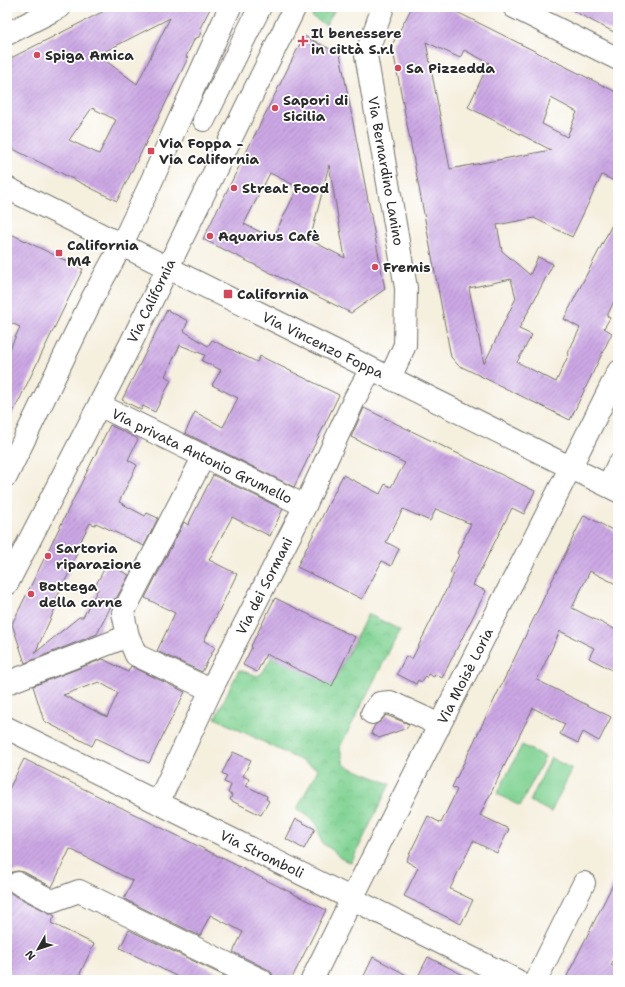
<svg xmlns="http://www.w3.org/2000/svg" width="625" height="987" font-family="'Shantell Sans',sans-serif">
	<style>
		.grass { fill: url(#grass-dots); stroke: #567f60 }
		.park { fill: url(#park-crowns); stroke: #567f60 }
		.garden { fill: #82d394; stroke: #567f60 }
		.building { fill: url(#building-hatch); fill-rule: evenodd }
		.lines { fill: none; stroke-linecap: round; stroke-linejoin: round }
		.minor-casing { stroke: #72706a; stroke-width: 24 }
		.minor { stroke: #fff; stroke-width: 22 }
		.poi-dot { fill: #d1495b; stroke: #fff; stroke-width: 1.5 }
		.labels { text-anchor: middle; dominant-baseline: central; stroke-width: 3.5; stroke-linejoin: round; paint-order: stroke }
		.poi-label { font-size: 14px; font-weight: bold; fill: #2b2b2b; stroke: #fff; text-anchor: start }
		.street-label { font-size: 14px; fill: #2b2b2b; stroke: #fff }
	</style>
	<defs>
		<pattern id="grass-dots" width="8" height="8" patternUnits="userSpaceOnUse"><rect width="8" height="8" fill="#82d394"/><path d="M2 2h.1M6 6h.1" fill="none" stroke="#70b580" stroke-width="1.8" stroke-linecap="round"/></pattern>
		<pattern id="park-crowns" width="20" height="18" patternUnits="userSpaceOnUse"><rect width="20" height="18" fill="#82d394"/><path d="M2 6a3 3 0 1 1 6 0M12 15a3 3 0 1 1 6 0" fill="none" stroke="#70b580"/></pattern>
		<pattern id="building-hatch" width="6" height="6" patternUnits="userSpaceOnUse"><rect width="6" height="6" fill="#cca8e5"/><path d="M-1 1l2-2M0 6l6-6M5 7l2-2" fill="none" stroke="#a689ba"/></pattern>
	</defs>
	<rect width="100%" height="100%" fill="#fff"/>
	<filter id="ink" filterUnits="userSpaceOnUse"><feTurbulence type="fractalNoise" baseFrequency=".025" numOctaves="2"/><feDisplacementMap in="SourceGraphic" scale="8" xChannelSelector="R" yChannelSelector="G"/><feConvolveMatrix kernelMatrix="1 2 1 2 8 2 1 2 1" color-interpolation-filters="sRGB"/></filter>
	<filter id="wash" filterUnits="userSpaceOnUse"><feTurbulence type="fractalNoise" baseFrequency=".012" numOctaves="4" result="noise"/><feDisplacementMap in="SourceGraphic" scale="16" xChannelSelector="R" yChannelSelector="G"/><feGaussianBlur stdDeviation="0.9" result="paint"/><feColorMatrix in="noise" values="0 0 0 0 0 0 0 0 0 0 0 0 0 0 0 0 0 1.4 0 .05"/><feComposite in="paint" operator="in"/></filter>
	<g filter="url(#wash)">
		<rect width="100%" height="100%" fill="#f5efde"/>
		<path class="grass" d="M 317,7 L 336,7 L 326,25 L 312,17 Z"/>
		<path class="park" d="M 368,614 L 400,630 L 340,747 L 344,765 L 390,784 L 351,863 L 340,858 L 334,851 L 322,843 C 317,825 315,819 297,809 L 318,769 L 215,718 L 239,670 L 258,676 L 263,672 L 272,656 L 332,685 Z"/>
		<path class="garden" d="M 522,745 L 545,757 L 520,806 L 497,794 Z
			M 551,758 L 572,769 L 551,812 L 530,801 Z"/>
		<g id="blocks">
			<path class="building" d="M 112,7 L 211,7 L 200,28 L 202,30 L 199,37 L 195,38 L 186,57 L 188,58 L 117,201 L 7,146 L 7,60 ZM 170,18 L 137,84 L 98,55 ZM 92,108 L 116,120 L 99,154 L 69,140 Z
				M 412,7 L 447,7 L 618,93 L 618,183 L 602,175 L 572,237 L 534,218 L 497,225 L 502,251 L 530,275 L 538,257 L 553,264 L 519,329 L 532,335 L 517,362 L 556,382 L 569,354 L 568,353 L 580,328 L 564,319 L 618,213 L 618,293 L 607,316 L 610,318 L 604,328 L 612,333 L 570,420 L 458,365 L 451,357 L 392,45 ZM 426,42 L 460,58 L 464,50 L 489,63 L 468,107 L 551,150 L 450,169 ZM 551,98 L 577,112 L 567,137 L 542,124 ZM 511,279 L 516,298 L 484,364 L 469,288 Z
				M 566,7 L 618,7 L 618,34 L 600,25 Z
				M 304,36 L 340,54 L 385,289 L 351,313 L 203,239 ZM 329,165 L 345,258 L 310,240 ZM 270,173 L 298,187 L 273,238 L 244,224 Z
				M 7,232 L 83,269 L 7,425 L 7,355 L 20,327 L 7,321 Z
				M 167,310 L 188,321 L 184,331 L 208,346 L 212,340 L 257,362 L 260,356 L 339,395 L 294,487 L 185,433 L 195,412 L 223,427 L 238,398 L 212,385 L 221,370 L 202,361 L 205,355 L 180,345 L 165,376 L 171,380 L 155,412 L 143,406 L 141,410 L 122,400 Z
				M 364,408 L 535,491 L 524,514 L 512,508 L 473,585 L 486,591 L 442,678 L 435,674 L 434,677 L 428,674 L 427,678 L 425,676 L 422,682 L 418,680 L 416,684 L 397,674 L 406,656 L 412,659 L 454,574 L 450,573 L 459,555 L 457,553 L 471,524 L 436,509 L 430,521 L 403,509 L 386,542 L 399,549 L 391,566 L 382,561 L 362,599 L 297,567 L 343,475 L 380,494 L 385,484 L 391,487 L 405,463 L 351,437 Z
				M 110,425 L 138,439 L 128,460 L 137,465 L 119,502 L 145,516 L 147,513 L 158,518 L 144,546 L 96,523 L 95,525 L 90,523 L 75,552 L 77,553 L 73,562 L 74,563 L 56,599 L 59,600 L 35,653 L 79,617 L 83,617 L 98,589 L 94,588 L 107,564 L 129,575 L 116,599 L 115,598 L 97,634 L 25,663 L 12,624 Z
				M 213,475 L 283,509 L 270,536 L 232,517 L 209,560 L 237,574 L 204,641 L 215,647 L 202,672 L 157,651 L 175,613 L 145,598 L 184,522 L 188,525 Z
				M 584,515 L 618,533 L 618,585 L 590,571 L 572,608 L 618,631 L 618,662 L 614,671 L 589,658 L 594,648 L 560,631 L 537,680 L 611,717 L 599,741 L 583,732 L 578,743 L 560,734 L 565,724 L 533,708 L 480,815 L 509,829 L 497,853 L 473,841 L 450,889 L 473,900 L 461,924 L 404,896 L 418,868 L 406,861 L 428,816 L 441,823 L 457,790 L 452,787 Z
				M 275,598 L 355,637 L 332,686 L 266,654 L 257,672 L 243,665 L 252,647 L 251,646 Z
				M 103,659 L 128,672 L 131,666 L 185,692 L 149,763 L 96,738 L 92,746 L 44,721 L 33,686 ZM 99,682 L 118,693 L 107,717 L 63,695 Z
				M 386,715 L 409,724 L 407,728 L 379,738 L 371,733 L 375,725 L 381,721 Z
				M 233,752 L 251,760 L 243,776 L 249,779 L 246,786 L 267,796 L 266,799 L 269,801 L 261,815 L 230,800 L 232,795 L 228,793 L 231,785 L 224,782 L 227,776 L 222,773 Z
				M 24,759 L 326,910 L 291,980 L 273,980 L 272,973 L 267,969 L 233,952 L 243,932 L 210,915 L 200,936 L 124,899 L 133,881 L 70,849 L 52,887 L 24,872 L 18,871 L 12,872 L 7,877 L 7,793 Z
				M 296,819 L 315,829 L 304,849 L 286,839 Z
				M 618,874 L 618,951 L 611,965 L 618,968 L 618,980 L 565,980 Z
				M 7,888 L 12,894 L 55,916 L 51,923 L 94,944 L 77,980 L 7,980 Z
				M 129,930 L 233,980 L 184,980 L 120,948 Z
				M 373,957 L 416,980 L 428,957 L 473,980 L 362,980 Z"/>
		</g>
	</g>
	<g filter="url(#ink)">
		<use href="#blocks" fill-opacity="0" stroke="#72706a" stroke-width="1"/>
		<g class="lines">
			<defs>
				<path id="minor" d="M 383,7 L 366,55 L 406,288 L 405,345 L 390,378
					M 514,7 L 618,59
					M 7,34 L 60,7
					M 204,120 L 260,7
					M 7,188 L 618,491
					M 99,405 L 305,506
					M 204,456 L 123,613 L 128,636 L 136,655 L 211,690
					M 7,475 L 93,297 L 122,244 L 147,191 L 230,7
					M 608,486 L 618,465
					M 7,584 L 130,345 L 295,7
					M 7,683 L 128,636
					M 372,713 L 380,703 L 390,702 L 427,719 L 439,727
					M 7,728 L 516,980
					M 158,803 L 211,690 L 305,506 L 355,398 L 371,369
					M 18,883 L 52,901 L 79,891 L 261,980
					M 312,980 C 411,776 518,575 618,372
					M 536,980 L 584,883"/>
			</defs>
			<use href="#minor" class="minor-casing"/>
			<use href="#minor" class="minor"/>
		</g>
	</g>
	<g class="poi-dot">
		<path d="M301 35h4v4h4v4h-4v4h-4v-4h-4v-4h4z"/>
		<circle cx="37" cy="55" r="4"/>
		<circle cx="398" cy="68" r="4"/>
		<circle cx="275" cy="108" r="4"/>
		<rect x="147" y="147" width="8" height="8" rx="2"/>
		<circle cx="234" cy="188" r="4"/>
		<circle cx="210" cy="236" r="4"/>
		<rect x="55" y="249" width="8" height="8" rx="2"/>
		<circle cx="375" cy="267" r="4"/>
		<rect x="223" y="289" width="10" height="10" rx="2"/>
		<circle cx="48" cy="556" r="4"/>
		<circle cx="31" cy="594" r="4"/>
	</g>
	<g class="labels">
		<g class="poi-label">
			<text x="311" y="33">Il benessere<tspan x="311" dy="16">in città S.r.l</tspan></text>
			<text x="45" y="55">Spiga Amica</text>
			<text x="406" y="68">Sa Pizzedda</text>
			<text x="283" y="100">Sapori di<tspan x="283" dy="16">Sicilia</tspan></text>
			<text x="159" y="143">Via Foppa -<tspan x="159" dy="16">Via California</tspan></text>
			<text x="242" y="188">Streat Food</text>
			<text x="218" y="236">Aquarius Cafè</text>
			<text x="67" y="245">California<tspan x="67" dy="16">M4</tspan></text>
			<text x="383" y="267">Fremis</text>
			<text x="237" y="294">California</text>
			<text x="56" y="548">Sartoria<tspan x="56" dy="16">riparazione</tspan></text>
			<text x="39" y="586">Bottega<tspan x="39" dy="16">della carne</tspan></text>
		</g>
		<g class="street-label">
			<text transform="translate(386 171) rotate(80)">Via Bernardino Lanino</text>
			<text transform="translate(151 301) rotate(-64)">Via California</text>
			<text transform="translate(323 345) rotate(26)">Via Vincenzo Foppa</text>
			<text transform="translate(202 456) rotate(26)">Via privata Antonio Grumello</text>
			<text transform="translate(264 586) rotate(-63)">Via dei Sormani</text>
			<text transform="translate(465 676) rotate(-63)">Via Moisè Loria</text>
			<text transform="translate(262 854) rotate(26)">Via Stromboli</text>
		</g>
	</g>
	<rect width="625" height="987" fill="none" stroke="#fff" stroke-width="24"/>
	<g transform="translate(38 949) rotate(231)" stroke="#ffffff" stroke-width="3" paint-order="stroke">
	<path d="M0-3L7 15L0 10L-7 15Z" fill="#2b2b2b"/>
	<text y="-6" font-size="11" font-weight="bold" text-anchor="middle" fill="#2b2b2b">N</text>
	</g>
</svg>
